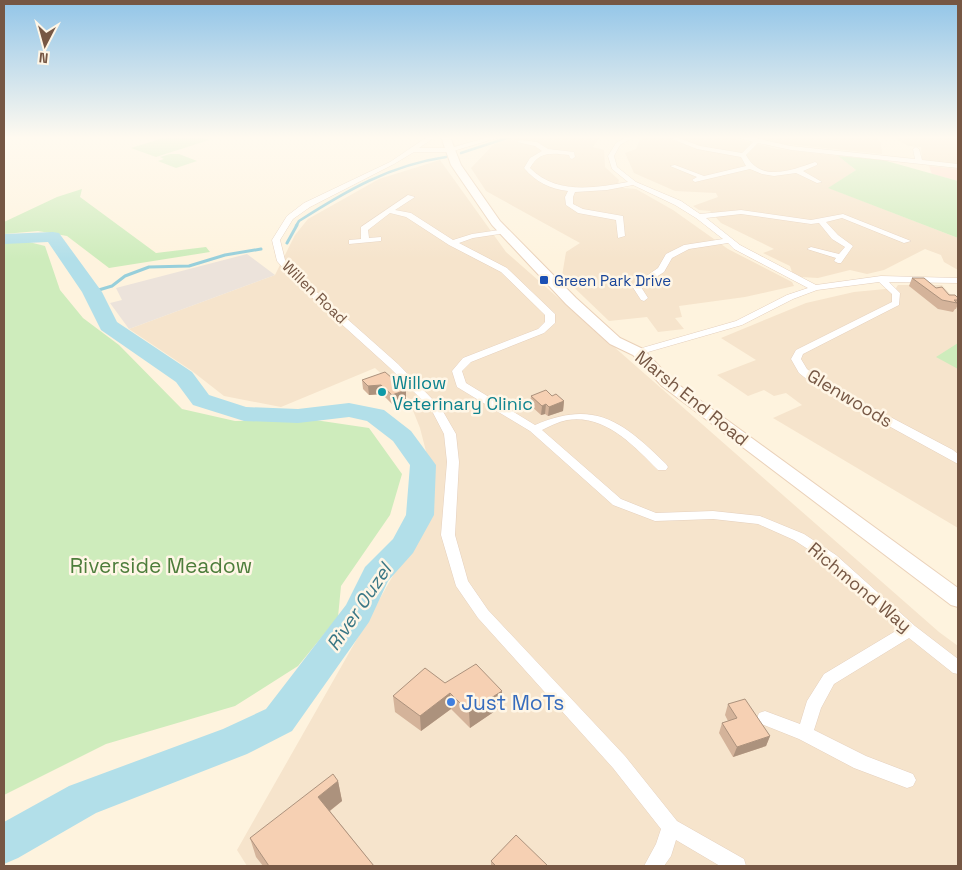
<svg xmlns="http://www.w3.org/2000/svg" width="962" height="870" font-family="'Space Grotesk',sans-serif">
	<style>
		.residential { fill: #f6e4cc }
		.commercial { fill: #ffe0d1 }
		.industrial { fill: #ece3db }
		.green { fill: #ceecbc }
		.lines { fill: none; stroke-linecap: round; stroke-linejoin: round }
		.stream-far1 { stroke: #97cfdb; stroke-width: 2.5 }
		.stream { stroke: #97cfdb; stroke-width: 3 }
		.river { fill: #b2dfe9; fill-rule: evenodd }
		.street-casing { stroke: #e5d0bd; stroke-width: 1 }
		.secondary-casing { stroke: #ead1b9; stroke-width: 2 }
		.street { fill: #fff; fill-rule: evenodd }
		.secondary { fill: #fff; fill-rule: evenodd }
		.wall { fill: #d4b39a }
		.shaded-wall { fill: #ac927d }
		.building { fill: #f6d0b3; stroke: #ac927d }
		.transit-dot { fill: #1a4fb4; stroke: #fff6e6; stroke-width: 2 }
		.culture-dot { fill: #0f9aa8; stroke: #fff6e6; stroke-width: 2 }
		.shop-dot { fill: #3f7fe0; stroke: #fff6e6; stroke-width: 2 }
		.labels { text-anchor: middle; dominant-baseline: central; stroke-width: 5; stroke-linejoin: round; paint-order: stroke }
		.far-transit-label { font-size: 15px; fill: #164399; stroke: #fff6e6; text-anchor: start }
		.far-street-label { font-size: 15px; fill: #765744; stroke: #fff6e6 }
		.culture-label { font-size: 18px; fill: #0d838f; stroke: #fff6e6; text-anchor: start }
		.street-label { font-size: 18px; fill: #765744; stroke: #fff6e6 }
		.water-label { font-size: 19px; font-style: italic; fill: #3a7785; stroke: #fff6e6 }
		.near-park-label { font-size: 21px; fill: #4d7d3b; stroke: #fff6e6 }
		.near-shop-label { font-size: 21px; fill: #366cbe; stroke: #fff6e6; text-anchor: start }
	</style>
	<rect width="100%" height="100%" fill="#fef3de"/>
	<path class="residential" d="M 506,137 L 600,137 L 593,147 L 604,150 L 605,167 L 619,180 L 618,184 L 624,188 L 636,189 L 673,210 L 728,249 L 792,282 L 794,286 L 745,297 L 679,306 L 682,317 L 675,318 L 684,329 L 658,332 L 647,317 L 609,321 L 562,276 L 566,252 L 580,243 L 486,191 L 471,168 L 493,145 Z
		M 645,137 L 728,137 L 777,149 L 838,156 L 856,170 L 829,188 L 958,238 L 958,270 L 944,262 L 941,255 L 925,249 L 884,270 L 867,274 L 850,270 L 818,278 L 801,277 L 792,272 L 790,266 L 763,253 L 774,249 L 721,223 L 710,211 L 699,210 L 693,206 L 718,197 L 716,193 L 675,191 L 634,173 L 625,153 L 636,149 L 640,139 Z
		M 749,137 L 876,137 L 881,143 L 882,154 L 758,141 Z
		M 893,137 L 958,137 L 958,164 L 926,161 L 922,159 L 921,147 L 908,146 Z
		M 440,160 L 506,252 L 939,632 L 958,646 L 958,866 L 247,866 L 237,850 L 428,514 L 429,463 L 420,428 L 408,398 L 375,368 L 281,407 L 224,396 L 192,371 L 129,329 L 275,275 L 295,235 L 308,219 L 379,179 Z
		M 898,285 L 942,285 L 958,303 L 958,528 L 773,418 L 802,405 L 786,393 L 774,396 L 764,390 L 748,396 L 717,375 L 756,360 L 721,338 L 806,303 L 854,292 L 896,288 Z"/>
	<path class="commercial" d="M 929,166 L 958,169 L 958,181 L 932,174 Z"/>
	<path class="industrial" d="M 247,254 L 275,275 L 129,329 L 110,303 L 122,300 L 116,288 Z"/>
	<path class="green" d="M 166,137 L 200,137 L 209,140 L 156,157 L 131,148 Z
		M 170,154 L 179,154 L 197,161 L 176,168 L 158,161 L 164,159 L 160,157 Z
		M 838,156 L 883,160 L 958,181 L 958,238 L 828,188 L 856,170 Z
		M 82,189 L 80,197 L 156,253 L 206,247 L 210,252 L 109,268 L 67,236 L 38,231 L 4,234 L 4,222 L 57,197 Z
		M 25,241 L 45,246 L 60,290 L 83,318 L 119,345 L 182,409 L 235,421 L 315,420 L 369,428 L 402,474 L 390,515 L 341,586 L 338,617 L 298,666 L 235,706 L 106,744 L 4,795 L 4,242 Z
		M 958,343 L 958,369 L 936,357 Z"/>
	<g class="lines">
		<path class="stream-far1" d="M 461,153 L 510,137
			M 296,226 L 299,221 C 346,191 390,165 446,157"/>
		<path class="stream" d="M 287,243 L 297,225
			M 92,292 L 112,286 L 125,276 L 149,267 L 189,266 L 225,255 L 261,249"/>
		<path class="river" d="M 53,232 L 59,233 L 102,292 L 117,322 L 192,372 L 209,395 L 246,407 L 298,409 L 349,403 L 384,410 L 411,431 L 436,465 L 434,515 L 413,553 L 388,581 L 369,622 L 292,731 L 247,754 L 96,813 L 18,858 L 4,864 L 4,822 L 69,786 L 223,729 L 266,709 L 346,605 L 365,567 L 393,539 L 406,515 L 410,465 L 393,441 L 367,421 L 349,417 L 298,423 L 244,421 L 193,405 L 176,382 L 101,330 L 82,292 L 48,242 L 4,244 L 4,234 Z"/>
		<defs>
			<path id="street" d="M 427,137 L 435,137 L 419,148 L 450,148 L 489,137 L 500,137 L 450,152 L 414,152 L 394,164 L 310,207 L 293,219 L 280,240 L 285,260 L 301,278 L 398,364 L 441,408 L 456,434 L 459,462 L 455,535 L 468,581 L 488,610 L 625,756 L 677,821 L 744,859 L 746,866 L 720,866 L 676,840 L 671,856 L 664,866 L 644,866 L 656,844 L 661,829 L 613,768 L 478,618 L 456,586 L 441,535 L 447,462 L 444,434 L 431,409 L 390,368 L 295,282 L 277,261 L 272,240 L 287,216 L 304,203 L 390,162 Z
				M 626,137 L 634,137 L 620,145 L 614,156 L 617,167 L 636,182 L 681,201 L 700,214 L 741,210 L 811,220 L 843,214 L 911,241 L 904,243 L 842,218 L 826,222 L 838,235 L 853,246 L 841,263 L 838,263 L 834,261 L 836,258 L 807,249 L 811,247 L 839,254 L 845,247 L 832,239 L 819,223 L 811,224 L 741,214 L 706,218 L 740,245 L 816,285 L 881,276 L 958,278 L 958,283 L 889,282 L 900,293 L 899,305 L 803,354 L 801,359 L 807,369 L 822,381 L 953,450 L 958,454 L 958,464 L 814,385 L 799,373 L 791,359 L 796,350 L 892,302 L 892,294 L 879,282 L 817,290 L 793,299 L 742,325 L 641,354 L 635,354 L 633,352 L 635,350 L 736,321 L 787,295 L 808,288 L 734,249 L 728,243 L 689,249 L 672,258 L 664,272 L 641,287 L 648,298 L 644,301 L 641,300 L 632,286 L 658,268 L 666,254 L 684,245 L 723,239 L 696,218 L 675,205 L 633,185 L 607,190 L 575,192 L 573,197 L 573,204 L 583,209 L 623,216 L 625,236 L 618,238 L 616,220 L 578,213 L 566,205 L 565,197 L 568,191 C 550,189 536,182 524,168 L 530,158 L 542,151 L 535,146 L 517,142 L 520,140 L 537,142 L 548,149 L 574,152 L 575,157 L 572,159 L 570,158 L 569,155 C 552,153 539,151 530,168 C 557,195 594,188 628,182 L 612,169 L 608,156 L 616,143 Z
				M 676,137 L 700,146 L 742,153 L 753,142 L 736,137 L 750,137 L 791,146 L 915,159 L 913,149 L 916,147 L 919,149 L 922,160 L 958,164 L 958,168 L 791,150 L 758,143 L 746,155 C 761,183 792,170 815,162 L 817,163 L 817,165 L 803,171 L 822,182 L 817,183 L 796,173 L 774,176 L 762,174 L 750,169 L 695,182 L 692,180 L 697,177 L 670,166 L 675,165 L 704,176 L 746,166 L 741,157 L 697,149 L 672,139 Z
				M 408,195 L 415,197 L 395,210 L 411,213 L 453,240 L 472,234 L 506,229 L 506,233 L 473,238 L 459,243 L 507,268 L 555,314 L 555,323 L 544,333 L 471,362 L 462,371 L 466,383 L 535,425 C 595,399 623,422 666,464 L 668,467 L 666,470 L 658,470 C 633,445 605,414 567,420 C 558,422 550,426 542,430 L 621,499 L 656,513 L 713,511 L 760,516 L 804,534 L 836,555 L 915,626 L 958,659 L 958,674 L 953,673 L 909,638 L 834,684 L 821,708 L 814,730 L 866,756 L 913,774 L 916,780 L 913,786 L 907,788 L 854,768 L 799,739 L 759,723 L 757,718 L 759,713 L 765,711 L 800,724 L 807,701 L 824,674 L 899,629 L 826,561 L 794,540 L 758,524 L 713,519 L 655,521 L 613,505 L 530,431 L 457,387 L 452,371 L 463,358 L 538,329 L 545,322 L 545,315 L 501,272 L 449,245 L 406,217 L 390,213 L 368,230 L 369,238 L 381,237 L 381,241 L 349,244 L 349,240 L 361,239 L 361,227 Z"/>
			<path id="secondary" d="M 441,137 L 450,137 L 461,165 L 500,221 L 576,298 L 620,338 L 643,349 L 672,380 L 958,588 L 958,607 L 951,605 L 662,386 L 633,355 L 610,344 L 566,304 L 492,225 L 451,165 Z"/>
		</defs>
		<use href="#street" class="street-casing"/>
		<use href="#secondary" class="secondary-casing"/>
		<use href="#street" class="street"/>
		<use href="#secondary" class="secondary"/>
	</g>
	<path class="wall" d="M 912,278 L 936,288 L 949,295 L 958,298 L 958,304 L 956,309 L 955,309 L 953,312 L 938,309 L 909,286 Z
		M 362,380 L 406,390 L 406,400 L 393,405 L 382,394 L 369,395 L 363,389 Z
		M 531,396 L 552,396 L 564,401 L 563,411 L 548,416 L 545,414 L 541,415 L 530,405 Z
		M 445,683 L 502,691 L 501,707 L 470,728 L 451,709 L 421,731 L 395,712 L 393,696 Z
		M 728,704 L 770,736 L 766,746 L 733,757 L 719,733 L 722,723 L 728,721 L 725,715 Z
		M 338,781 L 342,801 L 330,811 L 374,866 L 263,866 L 256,857 L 250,838 Z
		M 491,861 L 548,866 L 491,866 Z"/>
	<path class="shaded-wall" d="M 381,385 L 382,394 L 369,395 L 368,386 Z
		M 406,390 L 406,400 L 393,405 L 392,395 Z
		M 564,401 L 563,411 L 548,416 L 549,407 Z
		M 546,404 L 545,414 L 541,415 L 542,406 Z
		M 502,691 L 501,707 L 470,728 L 469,712 Z
		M 450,693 L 451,709 L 421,731 L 420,716 Z
		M 770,736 L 766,746 L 733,757 L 737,747 Z
		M 338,781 L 342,801 L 323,816 L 318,797 Z"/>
	<path class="building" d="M 912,278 L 924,278 L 936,288 L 942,287 L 949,295 L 955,295 L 958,298 L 958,300 L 954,300 L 957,303 L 942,300 Z
		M 385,372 L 406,390 L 392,395 L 381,385 L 368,386 L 362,380 Z
		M 546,390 L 552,396 L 556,394 L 564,401 L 549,407 L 546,404 L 542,406 L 531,396 Z
		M 476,664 L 502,691 L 469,712 L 450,693 L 420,716 L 393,696 L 425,668 L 445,683 Z
		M 745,699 L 770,736 L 737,747 L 722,723 L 737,718 L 728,704 Z
		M 333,774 L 338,781 L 318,797 L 374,866 L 269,866 L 250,838 Z
		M 516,835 L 548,866 L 496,866 L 491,861 Z"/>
	<linearGradient id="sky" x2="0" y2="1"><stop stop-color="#92c5e8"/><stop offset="0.53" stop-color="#fffaf0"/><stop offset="1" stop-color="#fffaf0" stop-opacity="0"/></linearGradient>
	<rect width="962" height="259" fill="url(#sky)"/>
	<rect class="transit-dot" x="539" y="275" width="10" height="10" rx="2.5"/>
	<circle class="culture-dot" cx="382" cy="392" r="5"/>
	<circle class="shop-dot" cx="451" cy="702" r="5"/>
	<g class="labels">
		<g class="far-transit-label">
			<text x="554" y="280">Green Park Drive</text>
		</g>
		<g class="far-street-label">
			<text transform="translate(315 292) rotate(44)">Willen Road</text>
		</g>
		<g class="culture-label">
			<text x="392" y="382">Willow<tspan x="392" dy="21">Veterinary Clinic</tspan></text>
		</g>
		<g class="street-label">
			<text transform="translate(692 398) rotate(39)">Marsh End Road</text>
			<text transform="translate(850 398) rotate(31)">Glenwoods</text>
			<text transform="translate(860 587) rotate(40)">Richmond Way</text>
		</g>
		<g class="water-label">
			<text transform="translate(359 607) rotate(-56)">River Ouzel</text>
		</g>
		<g class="near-park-label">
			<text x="161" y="565">Riverside Meadow</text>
		</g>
		<g class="near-shop-label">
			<text x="461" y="702">Just MoTs</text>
		</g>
	</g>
	<rect width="962" height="870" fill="none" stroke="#765744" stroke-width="10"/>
	<g transform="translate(45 45) rotate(186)" stroke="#fff6e6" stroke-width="4" paint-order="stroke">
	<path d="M0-4L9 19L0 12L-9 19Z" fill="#765744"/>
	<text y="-8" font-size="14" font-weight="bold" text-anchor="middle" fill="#765744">N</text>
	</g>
</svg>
